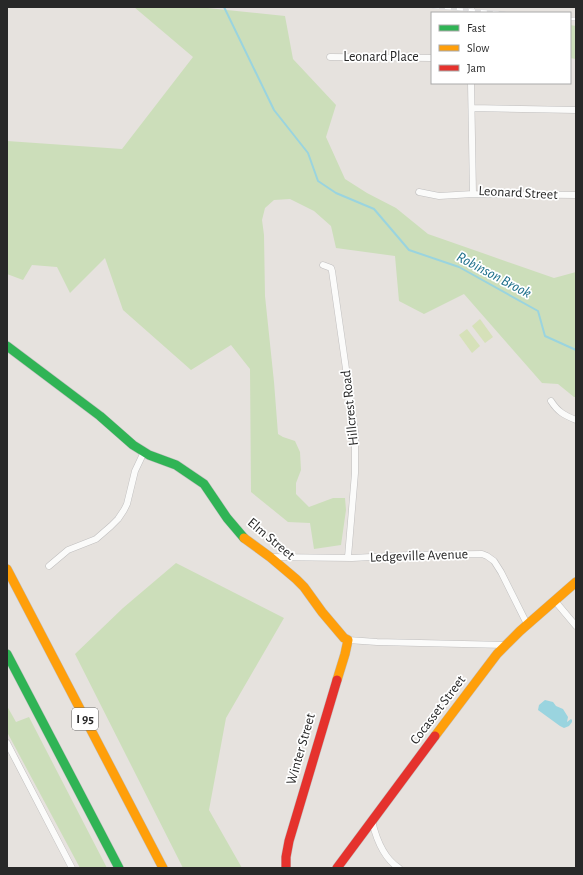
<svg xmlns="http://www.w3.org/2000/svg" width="583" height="875" font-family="'Alegreya Sans',sans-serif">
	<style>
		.green { fill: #ccdeba }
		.pitch { fill: #d6e1b9 }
		.water { fill: #9ad4df }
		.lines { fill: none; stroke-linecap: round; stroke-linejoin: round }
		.stream { stroke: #9ad4df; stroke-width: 2 }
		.street-casing { stroke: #c0bfbf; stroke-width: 7 }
		.fast-casing { stroke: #c0bfbf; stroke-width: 10 }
		.slow-casing { stroke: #c0bfbf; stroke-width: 10 }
		.jam-casing { stroke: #c0bfbf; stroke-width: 10 }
		.street { stroke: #fbfbfa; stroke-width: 6 }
		.fast { stroke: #30b455; stroke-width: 9 }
		.slow { stroke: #ff9f0a; stroke-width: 9 }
		.jam { stroke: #e5322d; stroke-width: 9 }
		.rail-casing { stroke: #dddcdd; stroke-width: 3.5 }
		.rail { stroke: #fff; stroke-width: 2; stroke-dasharray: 6; stroke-linecap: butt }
		.labels { text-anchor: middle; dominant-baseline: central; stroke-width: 3.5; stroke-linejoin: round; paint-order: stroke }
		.shield { fill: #fff; stroke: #686868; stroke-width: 1 }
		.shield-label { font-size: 13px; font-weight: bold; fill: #282828 }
		.street-label { font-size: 14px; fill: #282828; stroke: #fff }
		.water-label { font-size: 15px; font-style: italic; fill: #1b6d89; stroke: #fff }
	</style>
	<rect width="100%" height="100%" fill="#e6e2de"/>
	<path class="green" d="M 134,7 L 198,7 L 285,16 L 293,59 L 336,105 L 326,137 L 345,179 L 367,193 L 396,208 L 428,234 L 554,278 L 576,272 L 576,397 L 574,397 L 558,384 L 542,383 L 464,294 L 424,314 L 399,301 L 395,256 L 336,248 L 331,226 L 314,211 L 290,199 L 274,200 L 265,208 L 262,220 L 264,235 L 265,296 L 274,382 L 278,434 L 283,437 L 295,441 L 300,452 L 301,470 L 296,483 L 296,494 L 309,507 L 333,498 L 345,498 L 346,510 L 341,545 L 314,549 L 310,523 L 288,522 L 251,492 L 250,369 L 231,345 L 191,370 L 123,310 L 105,258 L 70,293 L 57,267 L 32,265 L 23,280 L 7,274 L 7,141 L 122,149 L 193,57 Z
		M 570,25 L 576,26 L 576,59 L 570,58 Z
		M 176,563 L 284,618 L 226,718 L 209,810 L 242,868 L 183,868 L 75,654 L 123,608 Z
		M 7,706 L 16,722 L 29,717 L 107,868 L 80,868 L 7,732 Z"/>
	<path class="pitch" d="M 480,319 L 493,337 L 485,343 L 472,326 Z
		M 467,329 L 480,346 L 472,353 L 459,335 Z"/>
	<path class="water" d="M 545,700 L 553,702 L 556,706 L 563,709 L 568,717 L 567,722 L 571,719 L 572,720 L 572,722 L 569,726 L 564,728 L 560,726 L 538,710 L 539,705 Z"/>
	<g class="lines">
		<path class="stream" d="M 224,7 L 274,110 L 308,153 L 318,181 L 336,193 L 374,209 L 409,250 L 459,267 L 538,311 L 545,336 L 576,350"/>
		<defs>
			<path id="street" d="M 471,7 L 471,13
				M 330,57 L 432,58
				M 471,83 L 473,194
				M 472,108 L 576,110
				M 419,192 L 439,196 L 473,194 L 576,195
				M 323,265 L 331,268 L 332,271 L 355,432 L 355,473 L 348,557
				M 551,401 C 558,412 564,415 576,420
				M 270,557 L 352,558 L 410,555 L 482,554 L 487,556 L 494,561 L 501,572 L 527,624
				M 49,566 L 68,550 L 96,539 L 111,526 L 118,519 L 124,510 L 127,504 L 135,471 L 144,452
				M 555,601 L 576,626
				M 348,640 L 377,642 L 506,645
				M 7,743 L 72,868
				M 372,821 C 376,838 383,858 399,868"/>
			<path id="fast" d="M 7,346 L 100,416 L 133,445 L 149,455 L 176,465 L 204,484 L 227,518 L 244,538
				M 7,654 L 119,868"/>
			<path id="slow" d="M 244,538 L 270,557 L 296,579 L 304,587 L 322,612 L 344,638 L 348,640 L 345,654 L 337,680
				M 7,569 L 163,868
				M 435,736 L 497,654 L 520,631 L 576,582"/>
			<path id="jam" d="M 286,868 L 286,857 L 289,841 L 337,680
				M 337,868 L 435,736"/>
		</defs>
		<use href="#street" class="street-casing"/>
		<use href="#fast" class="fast-casing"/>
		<use href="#slow" class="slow-casing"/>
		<use href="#jam" class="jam-casing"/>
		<use href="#street" class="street"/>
		<use href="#fast" class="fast"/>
		<use href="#slow" class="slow"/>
		<use href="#jam" class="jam"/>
		<defs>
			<path id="rail" d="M 433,7 L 504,13
				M 570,19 L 576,19"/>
		</defs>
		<use href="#rail" class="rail-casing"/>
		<use href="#rail" class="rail"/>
	</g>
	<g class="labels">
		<rect class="shield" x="72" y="708" width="26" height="22" rx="3"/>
		<g class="shield-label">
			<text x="85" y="719">I 95</text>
		</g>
		<g class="street-label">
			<text x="381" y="57">Leonard Place</text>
			<text transform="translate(518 193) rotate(3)">Leonard Street</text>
			<text transform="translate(350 408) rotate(-96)">Hillcrest Road</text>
			<text transform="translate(271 539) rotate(40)">Elm Street</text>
			<text transform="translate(419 556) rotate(-2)">Ledgeville Avenue</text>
			<text transform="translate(438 710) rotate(-53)">Cocasset Street</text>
			<text transform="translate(301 749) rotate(-74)">Winter Street</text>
		</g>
		<g class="water-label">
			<text transform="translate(494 275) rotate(28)">Robinson Brook</text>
		</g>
	</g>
	<rect width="583" height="875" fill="none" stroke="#282828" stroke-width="16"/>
	<rect x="431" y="12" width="140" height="72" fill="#ffffff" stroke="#a9a9a9"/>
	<rect x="439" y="25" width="20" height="6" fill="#30b455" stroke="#a9a9a9"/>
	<text x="467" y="32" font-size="12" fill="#282828">Fast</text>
	<rect x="439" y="45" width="20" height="6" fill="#ff9f0a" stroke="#a9a9a9"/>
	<text x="467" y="52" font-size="12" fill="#282828">Slow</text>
	<rect x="439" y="65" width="20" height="6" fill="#e5322d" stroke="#a9a9a9"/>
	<text x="467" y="72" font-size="12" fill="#282828">Jam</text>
</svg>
